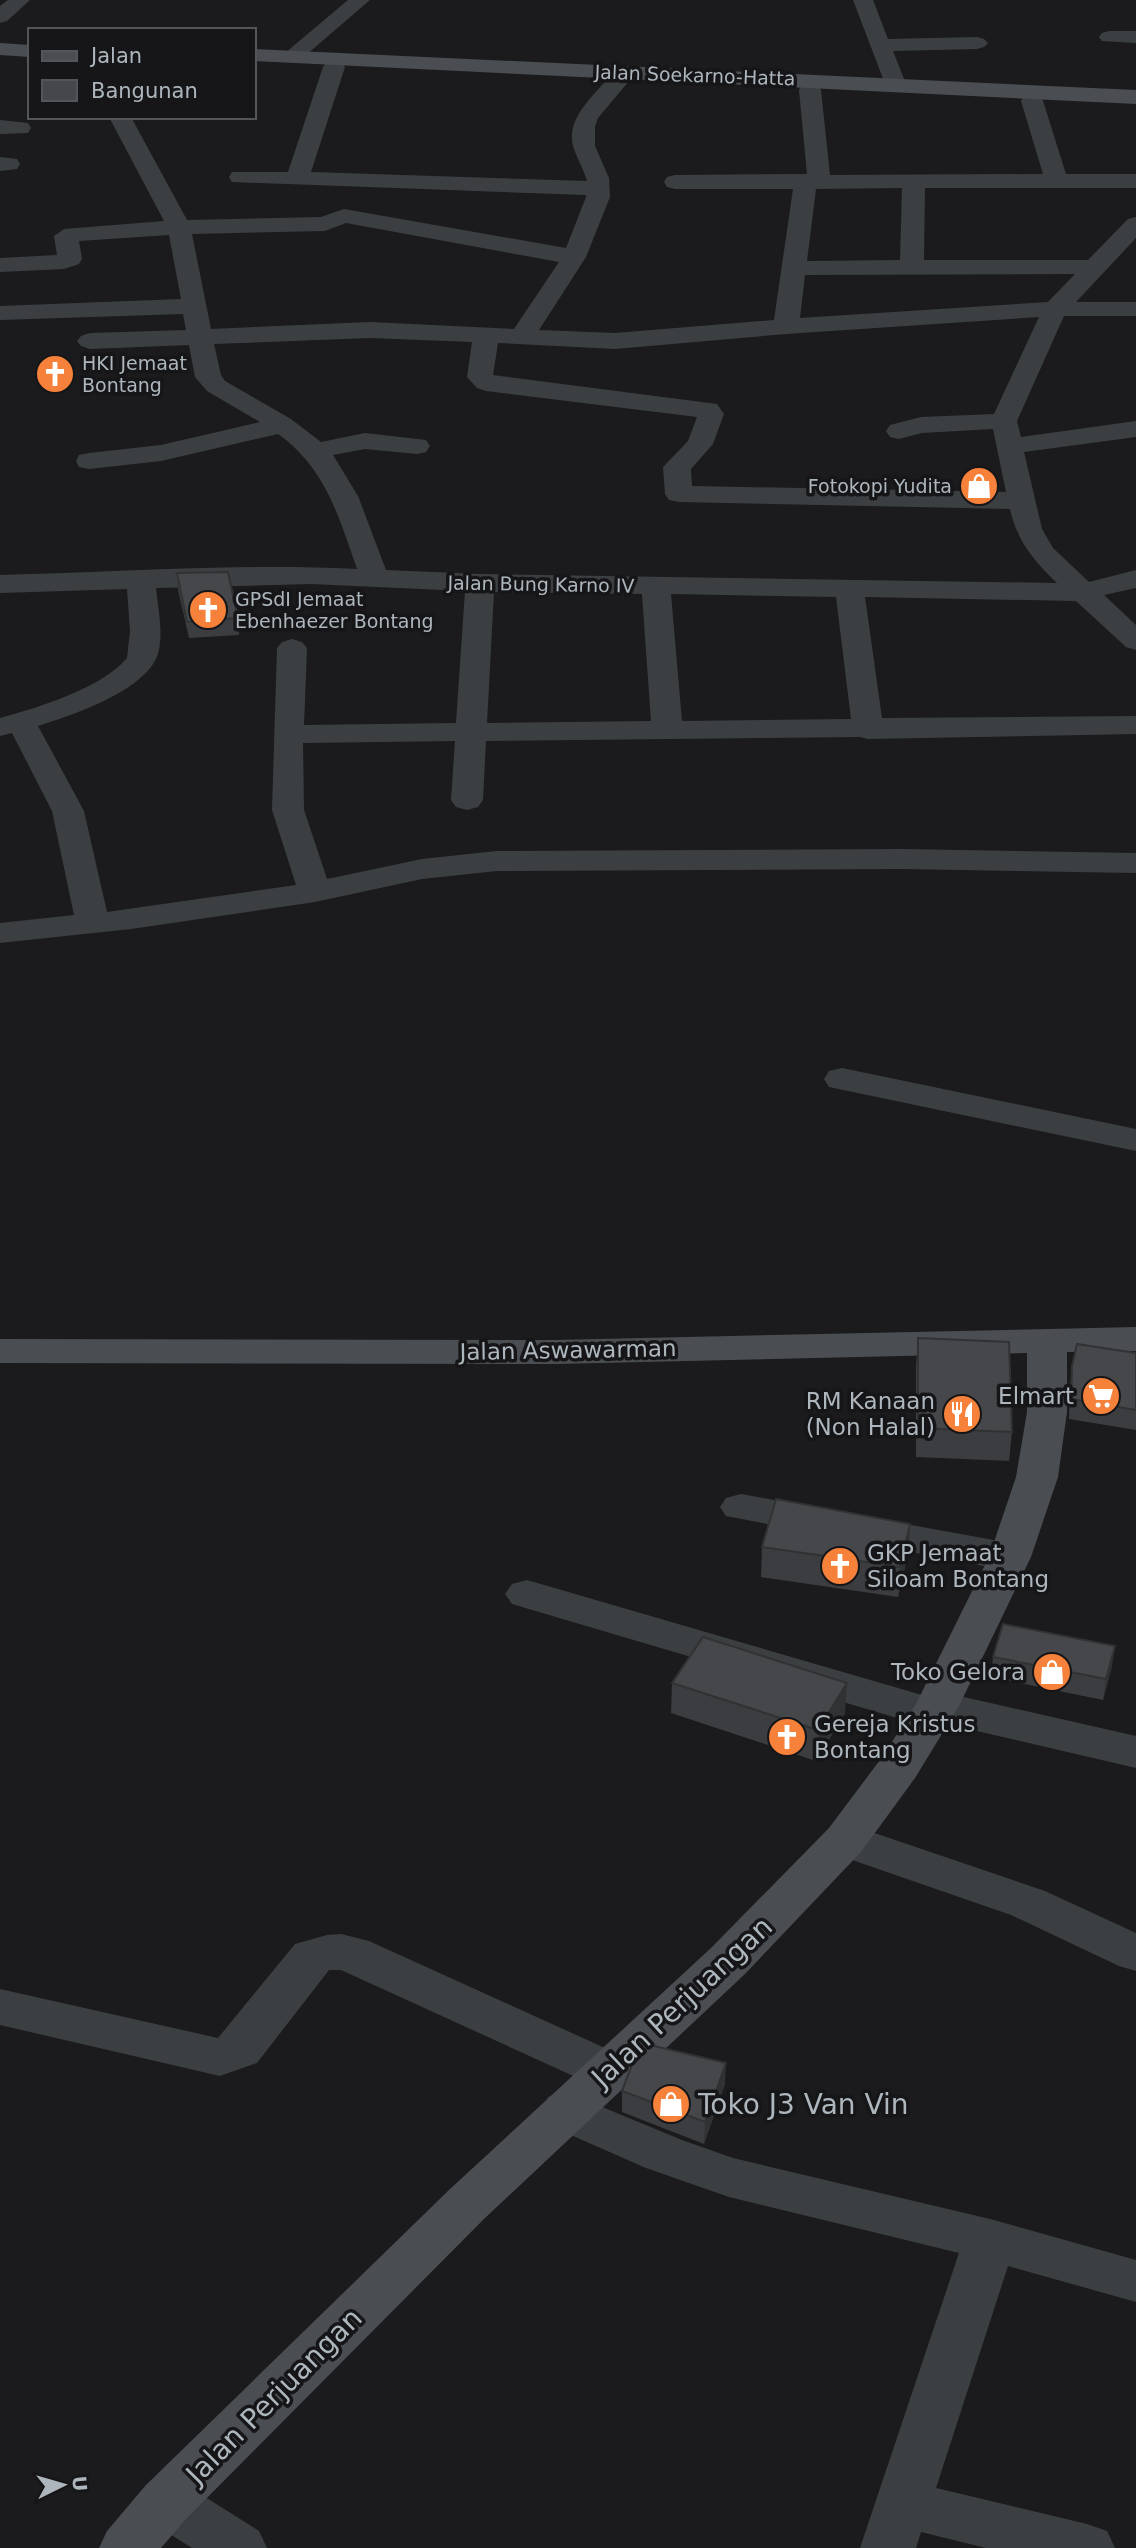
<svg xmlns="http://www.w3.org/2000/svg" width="1136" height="2548" font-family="'DejaVu Sans',sans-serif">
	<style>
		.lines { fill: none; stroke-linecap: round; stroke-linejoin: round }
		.street { fill: #3c3f42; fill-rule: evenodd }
		.secondary { fill: #4a4e52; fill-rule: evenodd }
		.wall { fill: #3b3d40 }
		.shaded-wall { fill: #303234 }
		.building { fill: #45474a; stroke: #303234; stroke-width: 2 }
		.labels { text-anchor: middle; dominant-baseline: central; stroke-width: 7; stroke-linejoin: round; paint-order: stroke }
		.far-street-label { font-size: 19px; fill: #adb6bd; stroke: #161618 }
		.far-poi-label { font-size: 19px; fill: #adb6bd; stroke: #161618; text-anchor: start }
		.street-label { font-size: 23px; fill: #adb6bd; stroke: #161618 }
		.poi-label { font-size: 23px; fill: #adb6bd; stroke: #161618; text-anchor: end }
		.near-street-label { font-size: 28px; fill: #adb6bd; stroke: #161618 }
		.near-poi-label { font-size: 28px; fill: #adb6bd; stroke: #161618; text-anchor: start }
	</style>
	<rect width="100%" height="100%" fill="#1b1b1d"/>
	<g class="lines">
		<path class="street" d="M 8,0 L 30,0 L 7,21 L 0,23 L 0,6 Z
			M 348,0 L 370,0 L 299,61 L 285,61 L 281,57 L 285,53 Z
			M 853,0 L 873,0 L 888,39 L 977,37 L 984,39 L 988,43 L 984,47 L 977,49 L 893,51 L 906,84 L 903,89 L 887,89 Z
			M 1109,31 L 1136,31 L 1136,43 L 1102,41 L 1099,37 L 1102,33 Z
			M 334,61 L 342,62 L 345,67 L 311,172 L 587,181 C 584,170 578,160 574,149 C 564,119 593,97 610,76 L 626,76 L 629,81 L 598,118 L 595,126 L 595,146 L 609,178 L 610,197 L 586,257 L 539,330 L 615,333 L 774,320 L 793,189 L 675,189 L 667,187 L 664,182 L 667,177 L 675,175 L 807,174 L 799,90 L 802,85 L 818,85 L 821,90 L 830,175 L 1043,174 L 1021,101 L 1024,96 L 1040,96 L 1043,101 L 1066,174 L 1136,174 L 1136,188 L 925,188 L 924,260 L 1088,260 L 1128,219 L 1136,217 L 1136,238 L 1076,302 L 1136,302 L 1136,316 L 1064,316 L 1017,421 L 1021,437 L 1136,421 L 1136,437 L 1024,452 L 1042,529 L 1053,548 L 1089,582 L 1136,570 L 1136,588 L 1104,595 L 1136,625 L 1136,650 L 1126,647 L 1076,601 L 865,597 L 882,718 L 1136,716 L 1136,734 L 868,739 L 860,737 L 486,741 L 483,800 L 478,807 L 467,810 L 456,807 L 451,800 L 455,741 L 303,743 L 304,810 L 327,879 L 422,859 L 497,851 L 902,849 L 1136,853 L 1136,873 L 902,869 L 497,871 L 422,879 L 315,902 L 131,929 L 0,943 L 0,923 L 74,915 L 52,811 L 12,733 L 0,736 L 0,718 C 37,708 102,688 127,658 L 130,631 L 127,589 L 0,593 L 0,575 C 119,572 238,563 357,569 C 339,517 325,467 278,434 L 161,461 L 89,469 L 79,467 L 76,461 L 79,455 L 89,453 L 161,445 L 260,422 L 207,391 L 195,377 L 189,345 L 90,349 L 81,346 L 77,341 L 81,336 L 90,333 L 186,330 L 183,314 L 0,320 L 0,306 L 181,299 L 169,235 L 79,241 L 82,259 L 79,264 L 64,269 L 0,272 L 0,258 L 57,255 L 54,236 L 64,229 L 164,221 L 109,117 L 131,117 L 187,220 L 321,217 L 344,209 L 566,248 L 586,197 L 586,195 L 232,182 L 229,177 L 232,172 L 288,172 L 323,67 L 326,62 ZM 902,188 L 900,260 L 807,261 L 816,189 ZM 346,223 L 559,262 L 514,329 L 370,322 L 211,329 L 192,234 L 325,231 ZM 1075,274 L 1048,302 L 800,318 L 805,275 ZM 1039,317 L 994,414 L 921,417 L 890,425 L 886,431 L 890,437 L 899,439 L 922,433 L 993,429 L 1006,492 L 692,486 L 691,469 L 713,444 L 724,414 L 717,404 L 493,375 L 498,343 L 615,349 L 786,334 ZM 370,338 L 472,342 L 467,377 L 477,388 L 486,391 L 697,417 L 688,441 L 663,467 L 665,494 L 669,500 L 679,502 L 1010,509 C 1017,541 1034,561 1057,583 L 480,574 L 386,570 L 358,496 L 333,455 L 365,449 L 417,454 L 426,452 L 430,446 L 426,440 L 365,433 L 321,442 L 291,419 L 225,381 L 221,375 L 214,344 ZM 311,584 L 465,591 L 456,723 L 304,725 L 307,648 L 302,642 L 292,639 L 282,642 L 277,648 L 272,810 L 296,885 L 107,912 L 84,811 L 38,726 C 72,715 139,693 156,659 C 165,639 158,609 156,588 ZM 494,592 L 642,594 L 651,721 L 487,723 ZM 671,594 L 836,597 L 851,719 L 682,721 Z
			M 0,120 L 28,123 L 31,128 L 28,133 L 0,134 Z
			M 0,157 L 17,159 L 20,164 L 17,169 L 0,171 Z
			M 842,1068 L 1136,1129 L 1136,1151 L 829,1087 L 824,1079 L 829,1071 Z
			M 741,1494 L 1010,1543 L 1025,1547 L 1031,1557 L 1025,1567 L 1010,1571 L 726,1516 L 720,1507 L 726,1498 Z
			M 527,1580 L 922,1695 L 937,1691 L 1136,1736 L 1136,1768 L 947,1724 L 931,1728 L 512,1604 L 505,1594 L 512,1584 Z
			M 845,1823 L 1045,1891 L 1136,1933 L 1136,1971 L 1119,1966 L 1011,1915 L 829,1852 L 822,1840 L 829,1828 Z
			M 341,1934 L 369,1941 L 627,2058 L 634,2071 L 627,2084 L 609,2090 L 591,2084 L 341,1970 L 329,1970 L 257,2063 L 220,2076 L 0,2025 L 0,1989 L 218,2038 L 295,1944 L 327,1935 Z
			M 566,2092 L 682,2140 L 733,2158 L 990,2219 L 1136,2260 L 1136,2302 L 1008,2266 L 936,2488 L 1087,2524 L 1107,2531 L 1115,2548 L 986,2548 L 921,2532 L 916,2548 L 860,2548 L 959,2253 L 729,2197 L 646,2168 L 548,2125 L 541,2111 L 548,2097 Z
			M 166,2478 L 186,2485 L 259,2531 L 267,2548 L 192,2548 L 146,2519 L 138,2502 L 146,2485 Z"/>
		<path class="secondary" d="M 0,43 L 30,45 L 30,57 L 0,55 Z
			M 254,49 L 1136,90 L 1136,104 L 254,61 Z
			M 1136,1327 L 1136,1351 L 1067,1352 L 1067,1412 L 1058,1477 L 1031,1557 L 959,1706 L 915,1778 L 861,1852 L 745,1974 L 485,2218 L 186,2519 L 161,2548 L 99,2548 L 107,2531 L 146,2485 L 449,2190 L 711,1948 L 829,1828 L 883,1756 L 916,1704 L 989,1557 L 1016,1477 L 1027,1412 L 1027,1353 L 555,1364 L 0,1363 L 0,1339 L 555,1340 Z"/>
	</g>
	<path class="wall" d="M 177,573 L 238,618 L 239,635 L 189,638 L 178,590 Z
		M 918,1338 L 1012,1432 L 1009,1461 L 916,1457 L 916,1367 Z
		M 1136,1353 L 1136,1430 L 1069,1419 L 1070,1386 L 1072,1366 Z
		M 910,1524 L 908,1554 L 898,1597 L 761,1577 L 762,1547 Z
		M 993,1657 L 1112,1666 L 1103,1700 L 991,1677 Z
		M 672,1683 L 845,1713 L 816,1761 L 671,1713 Z
		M 725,2084 L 704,2144 L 622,2112 L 622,2091 Z"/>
	<path class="shaded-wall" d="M 910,1524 L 908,1554 L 898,1597 L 900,1567 Z
		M 1115,1646 L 1112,1666 L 1103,1700 L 1106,1679 Z
		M 847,1683 L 845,1713 L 816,1761 L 818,1730 Z
		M 726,2063 L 725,2084 L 704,2144 L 705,2122 Z"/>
	<path class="building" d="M 228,572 L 238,618 L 187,622 L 177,573 Z
		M 918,1338 L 1009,1342 L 1012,1432 L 918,1428 Z
		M 1077,1344 L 1136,1353 L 1136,1410 L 1071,1399 L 1072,1366 Z
		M 776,1499 L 910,1524 L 900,1567 L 762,1547 Z
		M 1003,1624 L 1115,1646 L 1106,1679 L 993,1657 Z
		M 703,1637 L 847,1683 L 818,1730 L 672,1683 Z
		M 650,2045 L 726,2063 L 705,2122 L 622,2091 L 633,2062 Z"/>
	<defs>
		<symbol id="church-disc" viewBox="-11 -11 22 22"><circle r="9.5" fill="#f6813a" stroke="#161618"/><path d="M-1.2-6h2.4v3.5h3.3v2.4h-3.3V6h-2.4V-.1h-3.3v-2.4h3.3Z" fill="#fff"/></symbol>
		<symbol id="shop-disc" viewBox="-11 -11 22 22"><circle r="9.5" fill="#f6813a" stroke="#161618"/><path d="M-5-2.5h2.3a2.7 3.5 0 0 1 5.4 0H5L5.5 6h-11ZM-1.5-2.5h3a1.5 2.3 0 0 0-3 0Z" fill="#fff"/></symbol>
		<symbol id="supermarket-disc" viewBox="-11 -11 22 22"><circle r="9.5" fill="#f6813a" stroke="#161618"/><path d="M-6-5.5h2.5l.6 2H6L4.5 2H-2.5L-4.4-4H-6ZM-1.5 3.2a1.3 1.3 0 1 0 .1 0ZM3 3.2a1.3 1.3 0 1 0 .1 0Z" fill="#fff"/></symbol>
		<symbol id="restaurant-disc" viewBox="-11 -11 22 22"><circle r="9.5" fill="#f6813a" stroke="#161618"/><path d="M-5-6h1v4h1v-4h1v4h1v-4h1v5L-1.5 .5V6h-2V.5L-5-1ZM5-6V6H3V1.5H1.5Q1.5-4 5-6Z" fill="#fff"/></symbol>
	</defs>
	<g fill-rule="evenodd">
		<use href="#church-disc" x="33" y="352" width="44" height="44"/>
		<use href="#shop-disc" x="957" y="464" width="44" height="44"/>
		<use href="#church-disc" x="186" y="588" width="44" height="44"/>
		<use href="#supermarket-disc" x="1079" y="1374" width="44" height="44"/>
		<use href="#restaurant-disc" x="940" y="1392" width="44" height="44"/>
		<use href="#church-disc" x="818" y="1544" width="44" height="44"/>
		<use href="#shop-disc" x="1030" y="1650" width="44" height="44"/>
		<use href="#church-disc" x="765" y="1715" width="44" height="44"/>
		<use href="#shop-disc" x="649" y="2082" width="44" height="44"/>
	</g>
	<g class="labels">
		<g class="far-street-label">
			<text transform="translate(695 75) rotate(2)">Jalan Soekarno-Hatta</text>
			<text transform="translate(541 584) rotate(1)">Jalan Bung Karno IV</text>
		</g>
		<g class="far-poi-label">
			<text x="82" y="363">HKI Jemaat<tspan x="82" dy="22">Bontang</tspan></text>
			<text x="952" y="486" text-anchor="end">Fotokopi Yudita</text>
			<text x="235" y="599">GPSdI Jemaat<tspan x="235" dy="22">Ebenhaezer Bontang</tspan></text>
		</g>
		<g class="street-label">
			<text transform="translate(568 1350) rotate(-1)">Jalan Aswawarman</text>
		</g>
		<g class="poi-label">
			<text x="1074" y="1396">Elmart</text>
			<text x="935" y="1401">RM Kanaan<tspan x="935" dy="26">(Non Halal)</tspan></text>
			<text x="867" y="1553" text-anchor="start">GKP Jemaat<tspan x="867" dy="26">Siloam Bontang</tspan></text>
			<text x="1025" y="1672">Toko Gelora</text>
			<text x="814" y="1724" text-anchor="start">Gereja Kristus<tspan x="814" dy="26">Bontang</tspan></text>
		</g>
		<g class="near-street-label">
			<text transform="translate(682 2002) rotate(-43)">Jalan Perjuangan</text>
			<text transform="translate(274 2396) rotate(-45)">Jalan Perjuangan</text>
		</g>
		<g class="near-poi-label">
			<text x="698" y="2104">Toko J3 Van Vin</text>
		</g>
	</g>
	<rect x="28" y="28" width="228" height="91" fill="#161618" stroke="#52565a" stroke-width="2"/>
	<rect x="42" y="51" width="35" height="10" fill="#4a4e52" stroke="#52565a" stroke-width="2"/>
	<text x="91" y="63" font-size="21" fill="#adb6bd">Jalan</text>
	<rect x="42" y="80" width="35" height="21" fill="#45474a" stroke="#52565a" stroke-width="2"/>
	<text x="91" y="98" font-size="21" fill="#adb6bd">Bangunan</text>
	<g transform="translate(63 2485) rotate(85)" stroke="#161618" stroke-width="5" paint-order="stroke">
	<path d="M0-5L12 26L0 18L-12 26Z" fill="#adb6bd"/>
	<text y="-10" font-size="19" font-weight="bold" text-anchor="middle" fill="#adb6bd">U</text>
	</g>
</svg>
